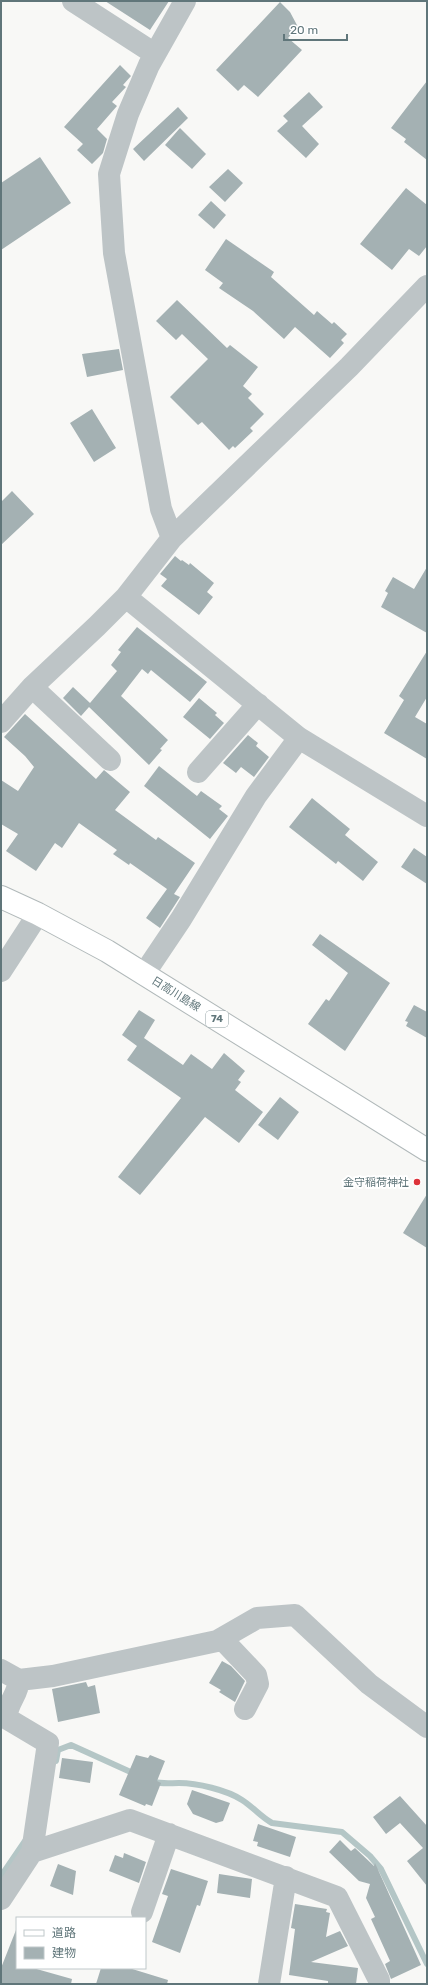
<svg xmlns="http://www.w3.org/2000/svg" width="428" height="1985" font-family="Rubik,'Noto Sans JP',sans-serif">
	<style>
		.lines { fill: none; stroke-linecap: round; stroke-linejoin: round }
		.stream { stroke: #b4c6c6; stroke-width: 6 }
		.building { fill: #a4b1b3 }
		.major-casing { stroke: #b1b9ba; stroke-width: 24 }
		.minor { stroke: #bdc4c6; stroke-width: 22 }
		.major { stroke: #fff; stroke-width: 22 }
		.poi-dot { fill: #dd3239; stroke: #fff; stroke-width: 1.5 }
		.labels { text-anchor: middle; dominant-baseline: central; stroke-width: 4; stroke-linejoin: round; paint-order: stroke }
		.shield { fill: #fff; stroke: #909fa2; stroke-width: 1 }
		.shield-label { font-size: 10px; font-weight: bold; fill: #60767a }
		.street-label { font-size: 11px; fill: #60767a; stroke: #fff }
		.poi-label { font-size: 11px; fill: #60767a; stroke: #fff; text-anchor: end }
	</style>
	<rect width="100%" height="100%" fill="#f8f8f6"/>
	<g class="lines">
		<path class="stream" d="M 56,1761 L 58,1750 L 71,1745 L 135,1774
			M 154,1782 C 163,1784 170,1783 179,1783 C 197,1783 227,1790 242,1800 C 253,1807 261,1817 272,1823 L 342,1832 L 370,1856 L 381,1869 L 427,1964
			M 1,1876 L 25,1841"/>
	</g>
	<path class="building" d="M 105,1 L 169,1 L 150,30 Z
		M 280,2 L 290,12 L 298,27 L 288,38 L 302,50 L 258,97 L 244,85 L 238,91 L 216,70 Z
		M 120,65 L 131,76 L 123,85 L 126,87 L 112,102 L 117,106 L 97,129 L 107,139 L 103,153 L 92,164 L 77,150 L 83,144 L 64,127 Z
		M 427,81 L 427,160 L 404,142 L 406,139 L 391,128 Z
		M 309,92 L 323,107 L 302,126 L 319,144 L 306,158 L 277,131 L 288,121 L 283,116 Z
		M 178,107 L 188,118 L 144,161 L 133,149 Z
		M 180,128 L 206,154 L 192,169 L 165,145 Z
		M 40,157 L 71,203 L 1,250 L 1,183 Z
		M 228,169 L 243,183 L 225,202 L 209,187 Z
		M 406,188 L 427,205 L 427,246 L 419,256 L 409,249 L 392,270 L 360,244 Z
		M 211,201 L 226,215 L 214,229 L 198,215 Z
		M 226,239 L 274,272 L 271,277 L 314,315 L 317,311 L 332,324 L 334,322 L 347,334 L 341,340 L 344,343 L 330,358 L 295,327 L 284,339 L 253,311 L 219,288 L 223,283 L 205,270 Z
		M 177,300 L 227,348 L 230,345 L 258,367 L 243,386 L 252,394 L 248,398 L 264,414 L 250,428 L 253,431 L 235,448 L 233,446 L 229,450 L 202,422 L 198,425 L 170,397 L 208,359 L 182,334 L 176,340 L 156,321 Z
		M 119,349 L 123,370 L 87,377 L 82,354 Z
		M 92,409 L 116,448 L 94,462 L 70,423 Z
		M 12,491 L 34,514 L 1,545 L 1,502 Z
		M 175,556 L 181,561 L 182,560 L 189,565 L 190,563 L 214,583 L 207,592 L 213,597 L 199,615 L 161,586 L 167,579 L 160,574 Z
		M 427,567 L 427,633 L 381,607 L 388,593 L 385,591 L 393,577 L 414,589 Z
		M 137,627 L 207,682 L 190,702 L 151,670 L 148,674 L 142,669 L 121,696 L 168,740 L 160,749 L 162,750 L 149,765 L 89,707 L 81,716 L 63,698 L 73,687 L 90,703 L 117,671 L 111,665 L 121,652 L 118,650 Z
		M 427,651 L 427,697 L 415,717 L 427,724 L 427,759 L 384,733 L 404,700 L 399,696 Z
		M 199,698 L 217,713 L 215,715 L 224,723 L 210,739 L 183,717 Z
		M 25,714 L 96,779 L 104,770 L 130,792 L 115,810 L 156,840 L 158,837 L 195,863 L 174,894 L 180,897 L 160,928 L 146,918 L 167,889 L 130,863 L 129,865 L 113,854 L 117,850 L 79,823 L 62,848 L 55,843 L 36,871 L 6,851 L 18,834 L 1,824 L 1,780 L 18,791 L 34,767 L 25,756 L 4,737 Z
		M 248,735 L 258,743 L 256,746 L 269,757 L 254,777 L 241,767 L 236,773 L 223,763 Z
		M 159,766 L 197,796 L 201,791 L 222,806 L 219,809 L 228,816 L 210,839 L 144,786 Z
		M 312,798 L 350,829 L 345,835 L 378,862 L 363,881 L 338,861 L 336,864 L 289,827 Z
		M 414,848 L 427,857 L 427,884 L 401,867 Z
		M 320,934 L 390,983 L 345,1051 L 308,1024 L 326,999 L 329,1001 L 348,973 L 312,945 Z
		M 414,1005 L 427,1012 L 427,1038 L 406,1026 L 408,1022 L 405,1021 Z
		M 139,1010 L 155,1020 L 144,1038 L 183,1065 L 191,1054 L 212,1069 L 224,1053 L 245,1071 L 238,1080 L 241,1082 L 235,1090 L 263,1112 L 239,1143 L 205,1117 L 140,1195 L 118,1177 L 181,1098 L 127,1060 L 137,1046 L 122,1035 Z
		M 280,1097 L 299,1112 L 278,1140 L 258,1125 Z
		M 427,1194 L 427,1248 L 403,1233 Z
		M 222,1661 L 231,1666 L 245,1681 L 235,1702 L 219,1692 L 221,1690 L 209,1683 Z
		M 86,1682 L 88,1687 L 95,1685 L 100,1713 L 58,1722 L 52,1689 Z
		M 136,1755 L 148,1758 L 150,1755 L 165,1761 L 157,1781 L 161,1783 L 152,1806 L 146,1804 L 145,1806 L 119,1795 Z
		M 62,1758 L 93,1762 L 90,1783 L 59,1778 Z
		M 192,1790 L 230,1803 L 223,1821 L 216,1823 L 193,1814 L 187,1804 Z
		M 400,1796 L 427,1826 L 427,1886 L 407,1861 L 423,1848 L 400,1823 L 386,1834 L 373,1817 Z
		M 258,1824 L 296,1837 L 290,1857 L 257,1846 L 258,1842 L 253,1841 Z
		M 340,1840 L 351,1851 L 355,1848 L 374,1866 L 375,1863 L 421,1965 L 391,1979 L 385,1964 L 390,1961 L 371,1919 L 375,1917 L 366,1898 L 370,1884 L 359,1881 L 329,1852 Z
		M 124,1853 L 146,1862 L 139,1883 L 109,1871 L 115,1855 L 123,1858 Z
		M 58,1864 L 76,1871 L 73,1895 L 50,1886 Z
		M 171,1869 L 208,1881 L 200,1906 L 197,1905 L 180,1953 L 152,1942 L 168,1896 L 162,1894 Z
		M 219,1874 L 252,1879 L 250,1898 L 217,1893 Z
		M 295,1904 L 327,1909 L 326,1912 L 330,1913 L 326,1937 L 340,1931 L 348,1946 L 311,1962 L 358,1968 L 356,1984 L 328,1984 L 328,1981 L 289,1975 L 295,1929 L 291,1928 Z
		M 16,1930 L 17,1968 L 33,1968 L 72,1979 L 71,1984 L 1,1984 L 1,1968 Z
		M 101,1968 L 129,1968 L 168,1980 L 167,1984 L 96,1984 Z"/>
	<g class="lines">
		<defs>
			<path id="major" d="M 1,897 L 38,914 L 107,951 L 427,1150"/>
		</defs>
		<use href="#major" class="major-casing"/>
		<path class="minor" d="M 73,1 L 155,54
			M 172,538 L 161,509 L 114,253 L 109,174 L 128,114 L 149,65 L 185,1
			M 126,597 L 299,738 L 427,816
			M 32,687 L 110,760
			M 1,722 L 32,687 L 97,626 L 126,597 L 172,538 L 349,367 L 427,286
			M 198,772 L 258,704
			M 1,971 L 38,914
			M 144,974 L 181,919 L 256,796 L 299,738
			M 222,1639 L 256,1675 L 258,1684 L 245,1709
			M 1,1670 L 19,1680 L 53,1676 L 217,1641 L 257,1618 L 295,1615 L 369,1684 L 427,1727
			M 19,1680 C 18,1695 8,1701 6,1718 L 48,1743 L 32,1852
			M 1,1899 L 32,1852 L 130,1820 L 337,1897 L 379,1980 L 379,1984
			M 142,1912 L 169,1834
			M 269,1984 L 286,1877"/>
		<use href="#major" class="major"/>
	</g>
	<circle class="poi-dot" cx="417" cy="1182" r="4"/>
	<g class="labels">
		<rect class="shield" x="206" y="1011" width="22" height="16" rx="3"/>
		<g class="shield-label">
			<text x="217" y="1019">74</text>
		</g>
		<g class="street-label">
			<text transform="translate(176 994) rotate(32)">日高川島線</text>
		</g>
		<g class="poi-label">
			<text x="409" y="1182">金守稲荷神社</text>
		</g>
	</g>
	<rect width="428" height="1985" fill="none" stroke="#60767a" stroke-width="4"/>
	<rect x="16" y="1917" width="130" height="52" fill="#ffffff" stroke="#bfc8ca"/>
	<rect x="24" y="1930" width="20" height="6" fill="#ffffff" stroke="#bfc8ca"/>
	<text x="52" y="1937" font-size="12" fill="#60767a">道路</text>
	<rect x="24" y="1947" width="20" height="12" fill="#a4b1b3" stroke="#bfc8ca"/>
	<text x="52" y="1957" font-size="12" fill="#60767a">建物</text>
	<path d="M284 34v6h63v-6" fill="none" stroke="#60767a" stroke-width="2"/>
	<text x="290" y="34" font-size="12" fill="#60767a" stroke="#ffffff" stroke-width="3" paint-order="stroke">20 m</text>
</svg>
